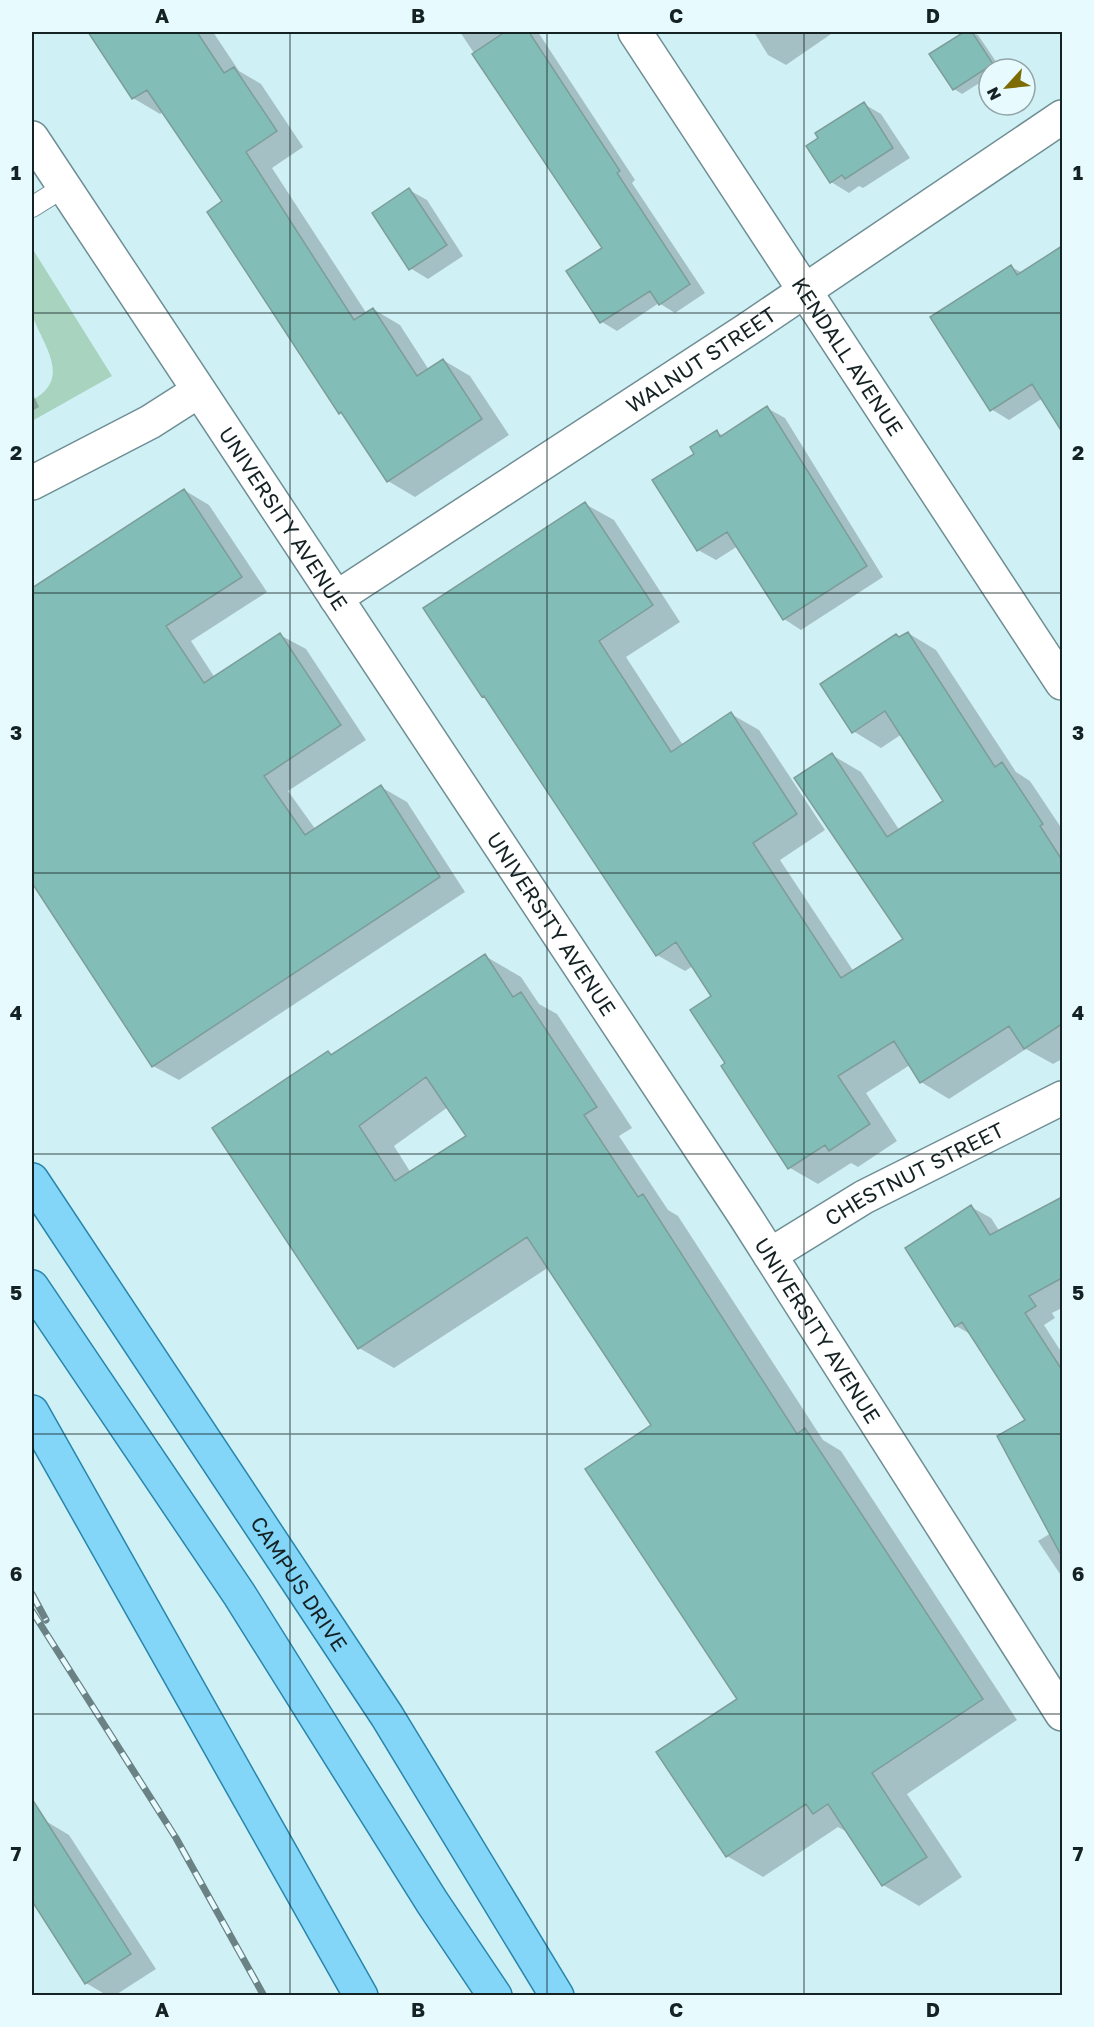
<svg xmlns="http://www.w3.org/2000/svg" width="1094" height="2027" font-family="'Golos Text',sans-serif">
	<style>
		.green { fill: #a8d3be }
		.shadow { fill: #0003; fill-rule: evenodd }
		.building { fill: #82beb7; stroke: #7d9d99; stroke-width: 1.5; fill-rule: evenodd }
		.lines { fill: none; stroke-linecap: round; stroke-linejoin: round }
		.service-casing { stroke: #6f8e94; stroke-width: 22 }
		.minor-casing { stroke: #6f8e94; stroke-width: 36 }
		.tertiary-casing { stroke: #6f8e94; stroke-width: 36 }
		.primary-casing { stroke: #2885ab; stroke-width: 36 }
		.service { stroke: #fff; stroke-width: 20 }
		.minor { stroke: #fff; stroke-width: 33 }
		.tertiary { stroke: #fff; stroke-width: 33 }
		.primary { stroke: #84d6f8; stroke-width: 33 }
		.rail-casing { stroke: #6b8285; stroke-width: 7 }
		.rail { stroke: #e7fbff; stroke-width: 4.5; stroke-dasharray: 14; stroke-linecap: butt }
		.grid { fill: none; stroke: #152224; stroke-width: 1.5; stroke-opacity: 0.55 }
		.labels { text-anchor: middle; dominant-baseline: central; stroke-width: 4.5; stroke-linejoin: round; paint-order: stroke }
		.street-label { font-size: 21px; fill: #152224; stroke: #e7fbff }
		.neatline { fill: none; stroke: #152224; stroke-width: 2 }
		.grid-label { font-size: 20px; text-anchor: middle; font-weight: bold; fill: #152224 }
	</style>
	<rect width="100%" height="100%" fill="#cff1f6"/>
	<path class="green" d="M 32,248 L 112,376 L 32,421 L 32,400 C 74,378 41,343 32,314 C 27,298 31,266 32,248 Z"/>
	<path class="shadow" d="M 90,32 L 213,32 L 239,71 L 261,84 L 303,147 L 272,168 L 367,314 L 373,309 L 400,325 L 429,370 L 443,360 L 470,376 L 509,435 L 415,497 L 388,481 L 345,416 L 340,413 L 225,202 L 163,112 L 160,114 L 133,98 Z
		M 460,32 L 538,32 L 635,180 L 632,183 L 705,293 L 675,313 L 659,303 L 617,331 L 602,322 L 604,248 Z
		M 754,32 L 834,32 L 786,65 L 768,55 Z
		M 967,32 L 978,35 L 1001,69 L 989,69 L 989,77 L 962,94 L 954,89 L 932,54 Z
		M 864,104 L 881,114 L 910,158 L 863,188 L 859,186 L 849,193 L 831,182 L 808,146 Z
		M 409,190 L 427,200 L 463,256 L 428,279 L 410,268 Z
		M 1062,247 L 1062,419 L 1052,414 L 1043,398 L 1009,420 L 991,409 L 1011,267 L 1023,273 Z
		M 32,392 L 39,407 L 32,411 Z
		M 767,408 L 785,418 L 883,577 L 801,630 L 784,619 L 738,546 L 716,560 L 698,550 L 654,481 L 696,454 L 717,432 L 724,436 Z
		M 184,490 L 209,505 L 267,592 L 191,641 L 215,678 L 280,635 L 306,649 L 366,740 L 288,791 L 316,830 L 381,787 L 407,802 L 465,892 L 179,1080 L 153,1066 L 32,880 L 32,590 Z
		M 585,504 L 614,520 L 680,622 L 626,657 L 683,745 L 731,714 L 759,730 L 825,830 L 780,860 L 854,972 L 905,939 L 832,755 L 861,772 L 900,831 L 945,801 L 902,734 L 881,748 L 853,731 L 900,638 L 908,633 L 936,650 L 1016,772 L 1030,781 L 1062,829 L 1062,1059 L 1053,1064 L 1026,1049 L 949,1099 L 921,1082 L 910,1065 L 866,1093 L 897,1141 L 858,1167 L 851,1163 L 818,1184 L 790,1168 L 727,1064 L 713,996 L 693,966 L 685,971 L 657,955 L 489,700 L 483,696 Z
		M 485,956 L 521,977 L 539,1004 L 557,1014 L 632,1128 L 619,1136 L 668,1210 L 678,1216 L 823,1440 L 841,1451 L 1017,1720 L 907,1794 L 962,1877 L 919,1906 L 883,1885 L 849,1833 L 838,1827 L 763,1877 L 727,1856 L 739,1700 L 653,1425 L 549,1267 L 394,1368 L 359,1348 L 329,1053 L 333,1056 ZM 448,1107 L 468,1136 L 411,1173 L 394,1146 Z
		M 1062,1199 L 1062,1308 L 1052,1313 L 1055,1318 L 1044,1325 L 1062,1353 L 1062,1577 L 1038,1541 L 1051,1533 L 1028,1421 L 972,1335 L 956,1326 L 971,1207 L 991,1218 L 1000,1232 Z
		M 32,1807 L 41,1822 L 44,1820 L 69,1835 L 156,1969 L 114,1996 L 108,1996 L 86,1983 L 32,1898 Z"/>
	<path class="building" d="M 88,32 L 197,32 L 224,73 L 234,67 L 277,131 L 246,152 L 354,320 L 373,308 L 417,376 L 443,359 L 482,419 L 387,482 L 341,412 L 339,414 L 207,212 L 222,201 L 147,90 L 132,99 Z
		M 505,32 L 529,32 L 620,171 L 617,173 L 690,284 L 659,305 L 650,291 L 600,323 L 566,271 L 602,248 L 472,54 Z
		M 964,32 L 972,32 L 993,64 L 953,90 L 929,54 Z
		M 864,102 L 893,148 L 845,179 L 842,175 L 830,183 L 806,146 L 818,138 L 815,133 Z
		M 409,188 L 447,245 L 409,270 L 372,213 Z
		M 1062,246 L 1062,432 L 1032,384 L 990,411 L 930,317 L 1011,265 L 1017,275 Z
		M 767,406 L 867,566 L 783,620 L 727,532 L 697,551 L 652,480 L 694,454 L 690,447 L 717,430 L 720,437 Z
		M 184,489 L 242,577 L 166,626 L 204,683 L 280,633 L 341,725 L 264,776 L 305,835 L 381,785 L 440,877 L 152,1067 L 32,883 L 32,588 Z
		M 585,502 L 653,605 L 599,641 L 671,752 L 731,712 L 797,814 L 753,843 L 841,978 L 903,939 L 794,778 L 832,753 L 887,837 L 943,801 L 885,711 L 852,733 L 820,684 L 896,634 L 899,637 L 908,632 L 995,767 L 1002,762 L 1043,824 L 1040,826 L 1062,860 L 1062,1024 L 1024,1049 L 1009,1026 L 920,1083 L 894,1041 L 838,1076 L 870,1124 L 829,1151 L 825,1145 L 788,1169 L 721,1066 L 725,1063 L 690,1010 L 711,996 L 676,942 L 656,956 L 484,696 L 482,697 L 423,608 Z
		M 485,954 L 513,997 L 521,992 L 597,1107 L 584,1115 L 638,1197 L 643,1194 L 797,1434 L 805,1428 L 983,1699 L 872,1773 L 927,1857 L 882,1886 L 828,1804 L 813,1814 L 806,1804 L 726,1857 L 656,1752 L 737,1699 L 585,1469 L 651,1425 L 527,1237 L 358,1349 L 212,1128 L 328,1051 L 331,1055 ZM 426,1077 L 466,1136 L 395,1181 L 359,1126 Z
		M 1062,1197 L 1062,1278 L 1029,1296 L 1036,1306 L 1025,1313 L 1062,1370 L 1062,1557 L 997,1436 L 1025,1420 L 962,1322 L 955,1327 L 905,1248 L 971,1205 L 990,1235 Z
		M 32,1799 L 131,1954 L 85,1984 L 32,1901 Z"/>
	<g class="lines">
		<defs>
			<path id="service" d="M 32,207 L 64,187"/>
			<g id="minor">
				<path id="s1" d="M 635,32 L 1062,683"/>
				<path d="M 32,483 L 150,422 L 197,392"/>
				<path id="s2" d="M 336,598 L 748,329 L 1062,117"/>
				<path id="s3" d="M 770,1255 L 864,1197 L 1062,1098"/>
			</g>
			<g id="tertiary">
				<path id="s4" d="M 32,138 L 745,1216 L 1062,1714"/>
			</g>
			<g id="primary">
				<path id="s5" d="M 32,1180 L 387,1716 L 557,1996"/>
				<path d="M 32,1287 L 239,1594 L 432,1902 L 495,1996"/>
				<path d="M 32,1412 L 361,1996"/>
			</g>
		</defs>
		<use href="#service" class="service-casing"/>
		<use href="#minor" class="minor-casing"/>
		<use href="#tertiary" class="tertiary-casing"/>
		<use href="#primary" class="primary-casing"/>
		<use href="#service" class="service"/>
		<use href="#minor" class="minor"/>
		<use href="#tertiary" class="tertiary"/>
		<use href="#primary" class="primary"/>
		<defs>
			<path id="rail" d="M 32,1594 L 46,1620
				M 32,1611 L 176,1838 L 264,1996"/>
		</defs>
		<use href="#rail" class="rail-casing"/>
		<use href="#rail" class="rail"/>
	</g>
	<path class="grid" d="M 290,32 L 290,1996M 547,32 L 547,1996M 804,32 L 804,1996M 32,313 L 1062,313M 32,593 L 1062,593M 32,873 L 1062,873M 32,1154 L 1062,1154M 32,1434 L 1062,1434M 32,1714 L 1062,1714"/>
	<g class="labels">
		<g class="street-label">
			<text stroke="none"><textPath href="#s1" startOffset="388">KENDALL AVENUE</textPath></text>
			<text stroke="none"><textPath href="#s2" startOffset="436">WALNUT STREET</textPath></text>
			<text stroke="none"><textPath href="#s4" startOffset="456">UNIVERSITY AVENUE</textPath></text>
			<text stroke="none"><textPath href="#s4" startOffset="942">UNIVERSITY AVENUE</textPath></text>
			<text stroke="none"><textPath href="#s3" startOffset="166">CHESTNUT STREET</textPath></text>
			<text stroke="none"><textPath href="#s4" startOffset="1428">UNIVERSITY AVENUE</textPath></text>
			<text stroke="none"><textPath href="#s5" startOffset="484">CAMPUS DRIVE</textPath></text>
		</g>
	</g>
	<rect width="1094" height="2027" fill="none" stroke="#e7fbff" stroke-width="66"/>
	<g transform="translate(1007 87) rotate(243)"><circle r="28" fill="#e7fbff" stroke="#93a4a7" stroke-width="1.5"/>
	<path d="M0-4.5L10 22L0 15L-10 22Z" fill="#7d6b03"/>
	<text y="-9" font-size="16" font-weight="bold" text-anchor="middle" fill="#152224">N</text>
	</g>
	<rect x="33" y="33" width="1028" height="1961" class="neatline"/>
	<g class="grid-label">
		<text x="162" y="23">A</text>
		<text x="418" y="23">B</text>
		<text x="676" y="23">C</text>
		<text x="933" y="23">D</text>
		<text x="16" y="180">1</text>
		<text x="1078" y="180">1</text>
		<text x="16" y="460">2</text>
		<text x="1078" y="460">2</text>
		<text x="16" y="740">3</text>
		<text x="1078" y="740">3</text>
		<text x="16" y="1020">4</text>
		<text x="1078" y="1020">4</text>
		<text x="16" y="1300">5</text>
		<text x="1078" y="1300">5</text>
		<text x="16" y="1581">6</text>
		<text x="1078" y="1581">6</text>
		<text x="16" y="1861">7</text>
		<text x="1078" y="1861">7</text>
		<text x="162" y="2017">A</text>
		<text x="418" y="2017">B</text>
		<text x="676" y="2017">C</text>
		<text x="933" y="2017">D</text>
	</g>
</svg>
